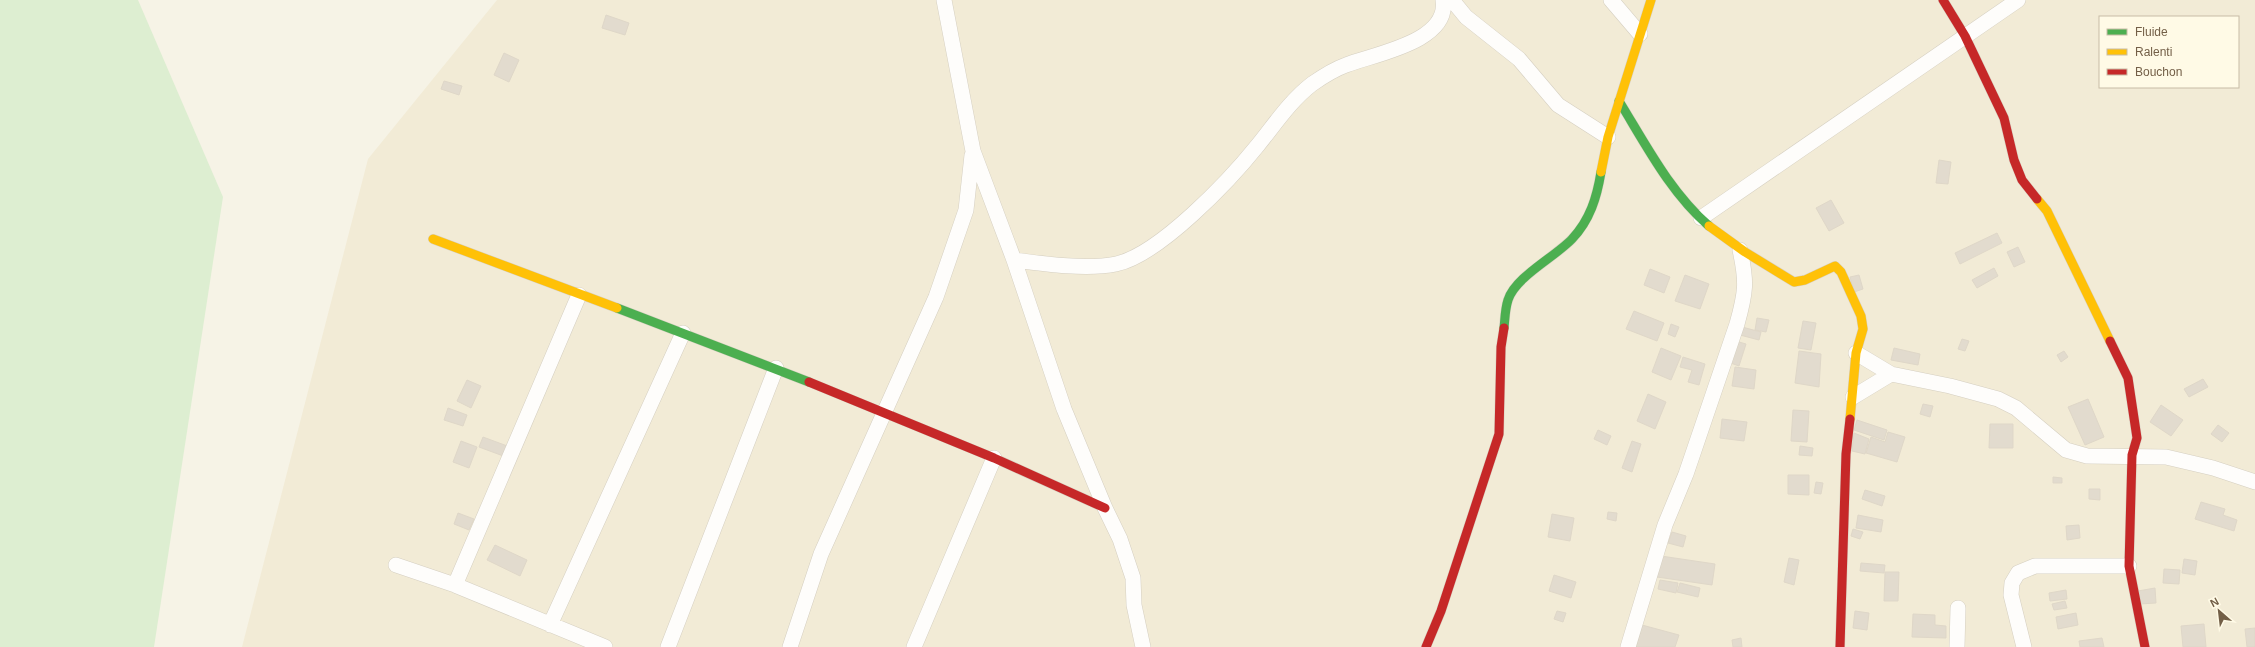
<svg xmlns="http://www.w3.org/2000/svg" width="2255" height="647" font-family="Arial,sans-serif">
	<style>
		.residential { fill: #f2ebd6; fill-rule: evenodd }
		.green { fill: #ddeed1 }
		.building { fill: #e2dbce; stroke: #dfd7c8 }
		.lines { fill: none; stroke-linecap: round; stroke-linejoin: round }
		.street-casing { stroke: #d5cfc1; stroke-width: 16 }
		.fast-casing { stroke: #d7d0c3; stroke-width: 10 }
		.slow-casing { stroke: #d7d0c3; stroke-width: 10 }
		.jam-casing { stroke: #d7d0c3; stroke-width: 10 }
		.street { stroke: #fefdfb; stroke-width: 15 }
		.fast { stroke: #4caf50; stroke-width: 9 }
		.slow { stroke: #ffc107; stroke-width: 9 }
		.jam { stroke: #c62828; stroke-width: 9 }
	</style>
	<rect width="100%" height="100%" fill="#f6f3e6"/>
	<path class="residential" d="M 497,0 L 2255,0 L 2255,647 L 242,647 L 368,159 ZM 2100,17 L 2238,17 L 2238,87 L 2100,87 Z"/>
	<path class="green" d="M 0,0 L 138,0 L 223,197 L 154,647 L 0,647 Z"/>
	<path class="building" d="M 606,15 L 629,23 L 625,35 L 602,28 Z
		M 504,53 L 519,60 L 509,82 L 494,75 Z
		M 444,81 L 462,86 L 459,95 L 441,89 Z
		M 1939,160 L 1951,162 L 1948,184 L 1936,183 Z
		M 1831,200 L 1844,223 L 1829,231 L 1816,208 Z
		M 1997,233 L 2002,243 L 1960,264 L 1955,253 Z
		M 2018,247 L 2025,262 L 2014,267 L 2007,252 Z
		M 1994,268 L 1998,276 L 1977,288 L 1972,280 Z
		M 1650,269 L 1670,277 L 1664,293 L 1644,285 Z
		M 1685,275 L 1709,284 L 1700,309 L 1675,301 Z
		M 1859,275 L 1863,289 L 1854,292 L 1850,277 Z
		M 1634,311 L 1664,323 L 1657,341 L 1626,329 Z
		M 1757,318 L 1769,320 L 1766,332 L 1755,330 Z
		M 1803,321 L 1816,323 L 1811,350 L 1798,348 Z
		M 1671,324 L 1679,327 L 1675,337 L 1668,334 Z
		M 1742,327 L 1761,332 L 1759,340 L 1740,335 Z
		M 1962,339 L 1969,341 L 1965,351 L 1958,349 Z
		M 1732,340 L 1746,344 L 1739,366 L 1725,361 Z
		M 1661,348 L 1681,356 L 1671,380 L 1652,372 Z
		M 1894,348 L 1920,354 L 1918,365 L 1891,360 Z
		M 1799,351 L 1821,354 L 1819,387 L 1795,383 Z
		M 2064,351 L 2068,357 L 2061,362 L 2057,355 Z
		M 1683,357 L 1705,364 L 1699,385 L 1688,382 L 1692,370 L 1680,367 Z
		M 1735,367 L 1756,370 L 1754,389 L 1732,386 Z
		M 2203,379 L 2208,387 L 2189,397 L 2184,389 Z
		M 467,380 L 481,386 L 471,408 L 457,401 Z
		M 1648,394 L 1666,402 L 1655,429 L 1637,421 Z
		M 2088,399 L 2104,437 L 2085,445 L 2068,407 Z
		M 1923,404 L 1933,406 L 1930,417 L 1920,414 Z
		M 2161,405 L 2183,420 L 2171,436 L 2150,422 Z
		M 448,408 L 467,415 L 463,426 L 444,420 Z
		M 1793,410 L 1809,411 L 1807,442 L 1791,441 Z
		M 1722,419 L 1747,422 L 1744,441 L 1720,438 Z
		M 1857,420 L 1887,430 L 1884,440 L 1854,430 Z
		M 1990,424 L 2013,424 L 2013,448 L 1989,448 Z
		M 2218,425 L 2229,433 L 2222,442 L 2211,434 Z
		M 1598,430 L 1611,436 L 1607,445 L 1594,439 Z
		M 1888,432 L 1905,437 L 1897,462 L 1866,453 L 1871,437 L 1885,442 Z
		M 1854,433 L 1869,439 L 1865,454 L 1852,451 Z
		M 483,437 L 510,447 L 506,457 L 479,447 Z
		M 461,441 L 477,447 L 469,468 L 453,462 Z
		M 1632,441 L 1641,444 L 1632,472 L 1622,468 Z
		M 1800,446 L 1813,448 L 1812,456 L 1799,455 Z
		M 1788,475 L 1809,475 L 1809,495 L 1788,494 Z
		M 2053,477 L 2062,478 L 2062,483 L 2053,483 Z
		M 1816,482 L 1823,483 L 1821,494 L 1814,493 Z
		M 2089,489 L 2100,489 L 2100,500 L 2089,499 Z
		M 1865,490 L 1885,496 L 1882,506 L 1862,499 Z
		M 2201,502 L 2225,509 L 2223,515 L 2237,520 L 2234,531 L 2195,519 Z
		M 1608,512 L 1617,513 L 1616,521 L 1607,519 Z
		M 458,513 L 474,519 L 469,530 L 454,524 Z
		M 1552,514 L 1574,518 L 1570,541 L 1548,537 Z
		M 1858,515 L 1883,520 L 1881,532 L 1856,528 Z
		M 2079,525 L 2080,538 L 2067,540 L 2066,526 Z
		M 1853,529 L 1863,532 L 1860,539 L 1851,536 Z
		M 1672,532 L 1686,536 L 1683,547 L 1668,543 Z
		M 495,545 L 527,560 L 520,576 L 487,560 Z
		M 1661,556 L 1715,564 L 1712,585 L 1657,577 Z
		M 1789,558 L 1799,560 L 1794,585 L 1784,582 Z
		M 2184,559 L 2197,561 L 2195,575 L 2182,573 Z
		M 1861,563 L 1885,565 L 1884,573 L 1860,571 Z
		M 2164,569 L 2180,570 L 2179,584 L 2163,583 Z
		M 1885,572 L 1899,572 L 1898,601 L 1884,601 Z
		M 1554,575 L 1576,582 L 1571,598 L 1549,591 Z
		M 1660,580 L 1678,583 L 1676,593 L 1658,589 Z
		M 1680,583 L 1700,588 L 1698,597 L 1677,592 Z
		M 2155,588 L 2156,603 L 2139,604 L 2138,591 Z
		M 2066,590 L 2067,599 L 2050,601 L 2049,593 Z
		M 2065,601 L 2067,608 L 2054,610 L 2052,604 Z
		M 1557,611 L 1566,613 L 1563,622 L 1554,619 Z
		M 1855,611 L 1869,613 L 1867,630 L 1853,628 Z
		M 2076,613 L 2078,625 L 2058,629 L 2056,617 Z
		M 1913,614 L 1935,615 L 1935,625 L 1946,626 L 1946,638 L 1912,637 Z
		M 2204,624 L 2206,647 L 2183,647 L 2181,626 Z
		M 1642,625 L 1679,635 L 1675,647 L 1636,647 Z
		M 2255,628 L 2255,647 L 2247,647 L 2245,629 Z
		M 1741,638 L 1742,647 L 1733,647 L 1732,640 Z
		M 2102,638 L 2104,647 L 2080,647 L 2079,641 Z"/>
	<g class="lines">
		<defs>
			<path id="street" d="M 944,0 L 973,151 L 1014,260 L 1064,409 L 1105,508 L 1120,539 L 1133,578 L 1134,605 L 1143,647
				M 1452,0 L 1466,17 L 1519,59 L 1558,105 L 1608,137
				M 1611,0 L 1640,34
				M 1701,218 L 2018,0
				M 1014,260 C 1044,264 1087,270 1116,264 C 1159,255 1230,180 1258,145 C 1275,124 1290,101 1312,84 C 1322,77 1335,69 1346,65 C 1374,54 1450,42 1443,0
				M 1856,353 L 1891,374 L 1950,386 L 1998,399 L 2016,408 L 2066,450 L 2087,456 L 2166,457 L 2213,468 L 2255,482
				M 1853,397 L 1891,374
				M 396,565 L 455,585 L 605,647
				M 455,585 L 579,295
				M 550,625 L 683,333
				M 668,647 L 776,368
				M 790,647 L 821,554 L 936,297 L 966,210 L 972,155
				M 914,647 L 994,458
				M 1628,647 L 1665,525 L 1686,474 L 1737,324 C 1746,292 1747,282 1740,250
				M 1957,647 L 1958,608
				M 2024,647 L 2011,595 L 2012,583 L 2018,573 L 2035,566 L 2129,566"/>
			<path id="fast" d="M 1619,101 C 1646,145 1670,192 1709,226
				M 617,308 L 809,382
				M 1504,328 C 1505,319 1505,309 1508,300 C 1515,277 1555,257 1572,239 C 1590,220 1597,197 1601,172"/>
			<path id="slow" d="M 1601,172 L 1608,137 L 1651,0
				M 2037,199 L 2047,211 L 2110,341
				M 1709,226 L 1745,252 L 1794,282 L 1805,280 L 1835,266 L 1841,272 L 1861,316 L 1863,329 L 1856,353 L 1850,419
				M 433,239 L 617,308"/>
			<path id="jam" d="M 1943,0 L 1965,36 L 2004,118 L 2014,160 L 2022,180 L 2037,199
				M 2110,341 L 2128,378 L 2137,438 L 2132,455 L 2129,566 L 2145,647
				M 809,382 L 994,458 L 1105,508
				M 1426,647 L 1441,611 L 1499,434 L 1501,347 L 1504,328
				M 1840,647 L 1846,454 L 1850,419"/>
		</defs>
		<use href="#street" class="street-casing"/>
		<use href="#fast" class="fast-casing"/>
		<use href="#slow" class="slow-casing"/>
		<use href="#jam" class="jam-casing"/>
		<use href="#street" class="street"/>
		<use href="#fast" class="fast"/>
		<use href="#slow" class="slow"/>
		<use href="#jam" class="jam"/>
	</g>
	<rect x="2099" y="16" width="140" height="72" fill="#fffae6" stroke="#c7bca6"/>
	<rect x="2107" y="29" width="20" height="6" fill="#4caf50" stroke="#c7bca6"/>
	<text x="2135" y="36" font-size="12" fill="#735f47">Fluide</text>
	<rect x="2107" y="49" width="20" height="6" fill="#ffc107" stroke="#c7bca6"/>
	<text x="2135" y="56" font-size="12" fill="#735f47">Ralenti</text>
	<rect x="2107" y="69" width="20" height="6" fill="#c62828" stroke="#c7bca6"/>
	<text x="2135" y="76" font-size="12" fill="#735f47">Bouchon</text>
	<g transform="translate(2219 611) rotate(332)" stroke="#fffae6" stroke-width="3" paint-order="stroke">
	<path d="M0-3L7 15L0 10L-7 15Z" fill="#735f47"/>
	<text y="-6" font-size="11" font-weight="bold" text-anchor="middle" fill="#735f47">N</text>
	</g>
</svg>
